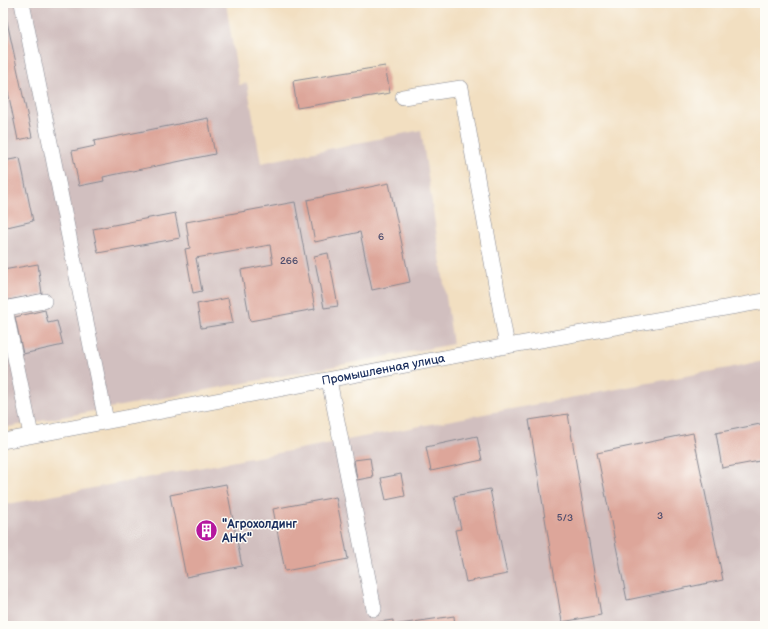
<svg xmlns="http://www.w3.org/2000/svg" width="768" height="629" font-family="'Balsamiq Sans',sans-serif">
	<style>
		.industrial { fill: #d1bfbf }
		.building { fill: #dda69a }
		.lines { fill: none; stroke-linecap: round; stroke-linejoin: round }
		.minor-casing { stroke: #868790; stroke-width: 16 }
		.minor { stroke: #fff; stroke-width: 15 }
		.labels { text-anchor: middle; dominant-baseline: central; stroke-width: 3; stroke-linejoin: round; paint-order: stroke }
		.number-label { font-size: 10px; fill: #4c4d6d }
		.street-label { font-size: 12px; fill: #1b2f5e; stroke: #fdfcf7 }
		.poi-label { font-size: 12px; font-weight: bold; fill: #1b2f5e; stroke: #fdfcf7; text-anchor: start }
	</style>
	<rect width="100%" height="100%" fill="#fdfcf7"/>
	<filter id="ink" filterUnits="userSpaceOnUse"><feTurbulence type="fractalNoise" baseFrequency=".025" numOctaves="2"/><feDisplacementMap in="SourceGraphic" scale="8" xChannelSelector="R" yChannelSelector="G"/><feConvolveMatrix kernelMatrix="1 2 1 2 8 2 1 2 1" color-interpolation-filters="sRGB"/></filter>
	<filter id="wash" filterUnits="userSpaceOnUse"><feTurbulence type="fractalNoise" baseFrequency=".012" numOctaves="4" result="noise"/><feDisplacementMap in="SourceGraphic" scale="16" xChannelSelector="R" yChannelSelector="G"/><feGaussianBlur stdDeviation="0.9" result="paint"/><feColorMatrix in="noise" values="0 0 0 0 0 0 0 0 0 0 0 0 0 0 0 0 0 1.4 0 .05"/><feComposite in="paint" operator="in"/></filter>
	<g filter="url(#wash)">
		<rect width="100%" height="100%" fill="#f2dfc1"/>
		<path class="industrial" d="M 3,3 L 226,3 L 239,85 L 247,83 L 261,163 L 421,130 L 453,344 L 3,428 Z
			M 765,361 L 765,626 L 3,626 L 3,505 Z"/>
		<g id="blocks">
			<path class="building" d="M 3,3 L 32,137 L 18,140 L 3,68 Z
				M 385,66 L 390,93 L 297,108 L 293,81 Z
				M 208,118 L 215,154 L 103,177 L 104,181 L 79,186 L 72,151 L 95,146 L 94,141 Z
				M 20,158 L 33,221 L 3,228 L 3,161 Z
				M 389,183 L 410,282 L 372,290 L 360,232 L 315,242 L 307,200 Z
				M 295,202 L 315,309 L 250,321 L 241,270 L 273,264 L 270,245 L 196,258 L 202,291 L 193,293 L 185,249 L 190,248 L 186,222 Z
				M 175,213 L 180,238 L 98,253 L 93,229 Z
				M 328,253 L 338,306 L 324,308 L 314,256 Z
				M 38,264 L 42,294 L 3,301 L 3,270 Z
				M 228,298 L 233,323 L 201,328 L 197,304 Z
				M 45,310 L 48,323 L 57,321 L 63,345 L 23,354 L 15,317 Z
				M 568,414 L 601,615 L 562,622 L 529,420 Z
				M 765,423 L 765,460 L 722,468 L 716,433 Z
				M 693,433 L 723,580 L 627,600 L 597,453 Z
				M 477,436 L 482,460 L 431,471 L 426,447 Z
				M 370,458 L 373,477 L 357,480 L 354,460 Z
				M 401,474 L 405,496 L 386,500 L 381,478 Z
				M 226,484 L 242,566 L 186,577 L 170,495 Z
				M 490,489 L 507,574 L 466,582 L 455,530 L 461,529 L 454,496 Z
				M 336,497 L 348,559 L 285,571 L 273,509 Z
				M 454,616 L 455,626 L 394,626 L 393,625 Z
				M 393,620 L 393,626 L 372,626 L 372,623 Z"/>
		</g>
	</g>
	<g filter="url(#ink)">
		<use href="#blocks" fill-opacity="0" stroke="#868790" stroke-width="1"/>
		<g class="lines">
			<defs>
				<g id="minor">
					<path d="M 22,3 L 106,421"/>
					<path d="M 403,97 L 461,88 L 507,346"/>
					<path d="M 3,309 L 44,301"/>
					<path d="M 5,309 L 31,435"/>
					<path d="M 329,380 L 374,609"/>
					<path id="s1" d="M 3,441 L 507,346 L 765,301"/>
				</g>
			</defs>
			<use href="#minor" class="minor-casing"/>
			<use href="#minor" class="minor"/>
		</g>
	</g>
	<defs>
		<symbol id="building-disc" viewBox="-11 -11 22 22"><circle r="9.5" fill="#b5179e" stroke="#fdfcf7"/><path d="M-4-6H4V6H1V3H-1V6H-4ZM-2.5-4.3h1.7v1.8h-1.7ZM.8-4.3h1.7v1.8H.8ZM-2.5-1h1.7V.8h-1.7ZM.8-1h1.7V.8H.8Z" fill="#fff"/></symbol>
	</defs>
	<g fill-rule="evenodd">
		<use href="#building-disc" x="194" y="518" width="25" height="25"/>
	</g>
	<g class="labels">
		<g class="number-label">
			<text x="381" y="237">6</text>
			<text x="289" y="261">266</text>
			<text x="660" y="516">3</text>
			<text x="565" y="518">5/3</text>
		</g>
		<g class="street-label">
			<text stroke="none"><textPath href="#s1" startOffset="387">Промышленная улица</textPath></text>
		</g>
		<g class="poi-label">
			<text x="222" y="524">"Агрохолдинг<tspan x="222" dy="14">АНК"</tspan></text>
		</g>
	</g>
	<rect width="768" height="629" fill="none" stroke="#fdfcf7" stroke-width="16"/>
</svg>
